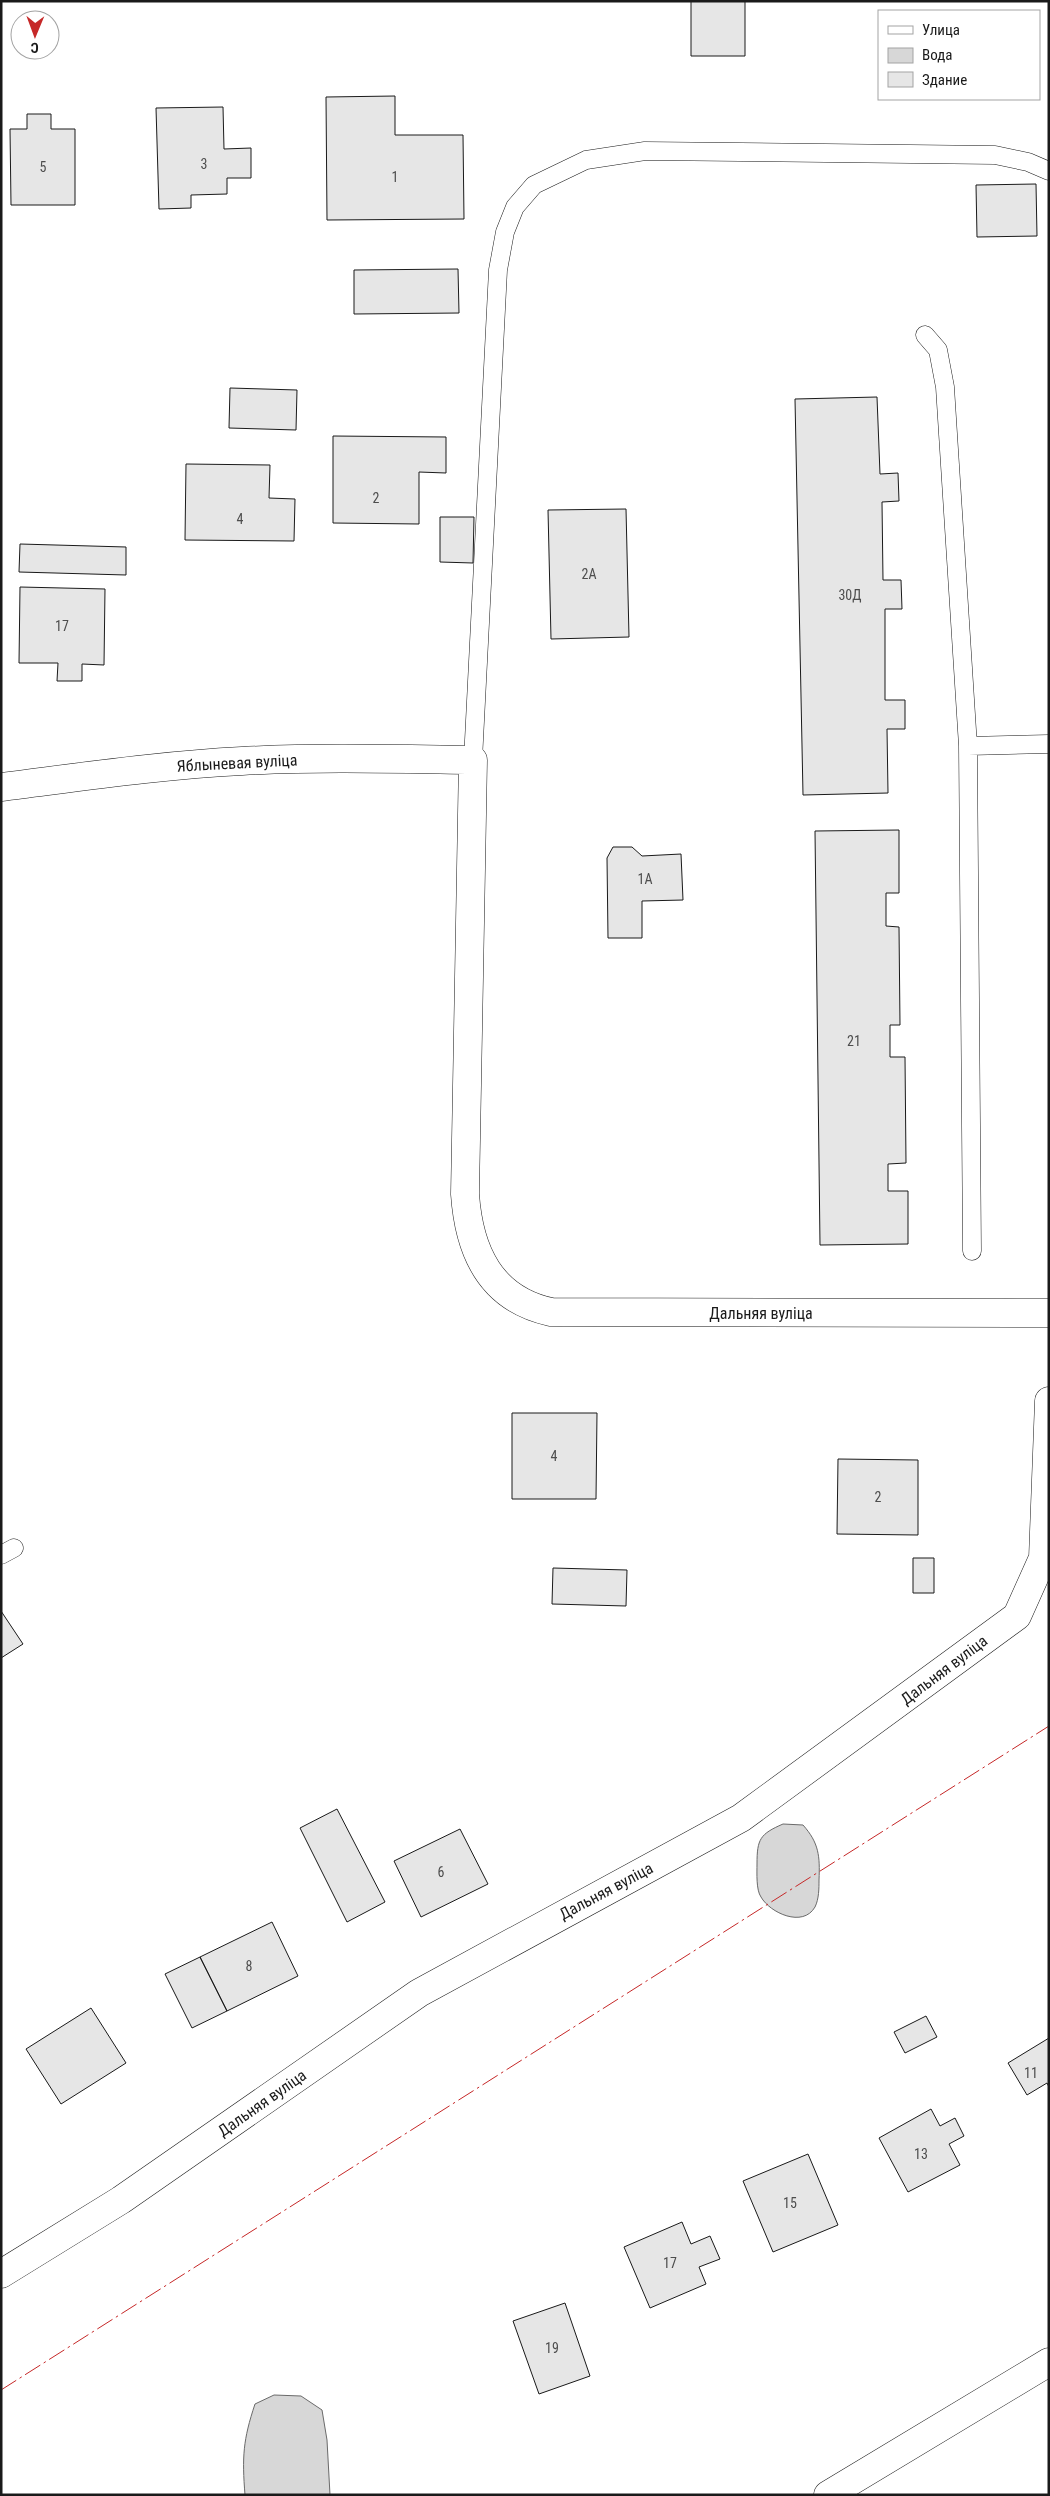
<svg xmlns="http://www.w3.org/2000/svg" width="1050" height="2496" font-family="'Roboto Condensed',sans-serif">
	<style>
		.water { fill: #d7d7d7; stroke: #6a6a6a }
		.building { fill: #e6e6e6; stroke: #1a1a1a }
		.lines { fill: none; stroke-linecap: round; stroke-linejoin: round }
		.service-casing { stroke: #1a1a1a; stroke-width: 19 }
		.minor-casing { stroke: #1a1a1a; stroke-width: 29 }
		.primary-casing { stroke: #1a1a1a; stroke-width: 29 }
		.service { stroke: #fff; stroke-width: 18 }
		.minor { stroke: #fff; stroke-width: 28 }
		.primary { stroke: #fff; stroke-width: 28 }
		.power { stroke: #c62828; stroke-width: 1; stroke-dasharray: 18 4 2.5 4; stroke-linecap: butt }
		.labels { text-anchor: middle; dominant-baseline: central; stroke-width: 4; stroke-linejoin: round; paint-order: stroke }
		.number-label { font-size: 14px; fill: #4d4d4d }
		.street-label { font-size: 16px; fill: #1a1a1a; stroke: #fff }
	</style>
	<rect width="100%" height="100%" fill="#fff"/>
	<path class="water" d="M 783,1824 L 803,1825 C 819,1843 820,1856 819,1880 C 819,1888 819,1899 815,1907 C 803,1928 770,1913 761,1897 C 756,1890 757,1873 757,1864 C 757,1839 760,1834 783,1824 Z
		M 274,2395 L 301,2396 L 322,2410 L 327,2440 L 330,2495 L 245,2495 C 242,2457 243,2440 255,2404 Z"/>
	<path class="building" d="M 691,1 L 745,1 L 745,56 L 691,56 Z
		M 395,96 L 395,135 L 463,135 L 464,219 L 327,220 L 326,97 Z
		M 223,107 L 224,149 L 251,148 L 251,178 L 227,178 L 227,194 L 191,195 L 191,208 L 159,209 L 156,108 Z
		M 27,114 L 51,114 L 51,129 L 75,129 L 75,205 L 11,205 L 10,129 L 27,129 Z
		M 1036,184 L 1037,236 L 977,237 L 976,185 Z
		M 458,269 L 459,313 L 354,314 L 354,270 Z
		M 230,388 L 297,390 L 296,430 L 229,428 Z
		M 877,397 L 880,474 L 898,473 L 899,501 L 882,502 L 883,580 L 901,580 L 902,609 L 885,609 L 885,700 L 905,700 L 905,729 L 887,729 L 888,793 L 803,795 L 795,399 Z
		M 333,436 L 446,437 L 446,473 L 419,472 L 419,524 L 333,523 Z
		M 186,464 L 270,465 L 269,498 L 295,499 L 294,541 L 185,540 Z
		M 626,509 L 629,637 L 551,639 L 548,510 Z
		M 440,517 L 474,517 L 473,563 L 440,562 Z
		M 20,544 L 126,547 L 126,575 L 19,572 Z
		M 20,587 L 105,589 L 104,665 L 82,664 L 82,681 L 57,681 L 58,663 L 19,663 Z
		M 899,830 L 899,893 L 886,893 L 886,926 L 899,927 L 900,1025 L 890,1025 L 890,1057 L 905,1057 L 906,1163 L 888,1164 L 888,1191 L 908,1191 L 908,1244 L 820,1245 L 815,831 Z
		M 613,847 L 632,847 L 642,856 L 681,854 L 683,900 L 642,901 L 642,938 L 608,938 L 607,858 Z
		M 512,1413 L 597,1413 L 596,1499 L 512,1499 Z
		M 838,1459 L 918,1460 L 918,1535 L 837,1534 Z
		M 913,1558 L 934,1558 L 934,1593 L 913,1593 Z
		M 553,1568 L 627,1570 L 626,1606 L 552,1604 Z
		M 1,1611 L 23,1644 L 1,1658 Z
		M 337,1809 L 385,1902 L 347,1922 L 300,1828 Z
		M 460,1829 L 488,1884 L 421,1917 L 394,1861 Z
		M 272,1922 L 298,1976 L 227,2011 L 200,1957 Z
		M 200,1957 L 227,2011 L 192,2028 L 165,1974 Z
		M 91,2008 L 126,2063 L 61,2104 L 26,2049 Z
		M 926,2016 L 937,2037 L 905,2053 L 894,2032 Z
		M 1049,2038 L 1049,2087 L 1047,2083 L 1027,2095 L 1008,2063 Z
		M 931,2109 L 940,2126 L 955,2118 L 964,2136 L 949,2144 L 960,2165 L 908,2192 L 879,2138 Z
		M 808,2154 L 838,2225 L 773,2252 L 743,2181 Z
		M 682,2222 L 691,2244 L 710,2236 L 720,2259 L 699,2267 L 706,2284 L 650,2308 L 624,2247 Z
		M 565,2303 L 590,2376 L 539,2394 L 513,2321 Z"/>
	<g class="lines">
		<defs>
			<path id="service" d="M 925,335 L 938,350 L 945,387 L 968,746 L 972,1251
				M 968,746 L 1049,744
				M 473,760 L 498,270 L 505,232 L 515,207 L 534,185 L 586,160 L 645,151 L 995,155 L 1028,162 L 1049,171
				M 1,1555 L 14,1548"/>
			<path id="minor" d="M 1,787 C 81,777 162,765 242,761 C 319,757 396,759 473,760 L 465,1194 C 469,1252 491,1299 551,1312 L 1049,1313
				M 1,2274 L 121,2200 L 419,1993 L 741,1818 L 1017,1616 L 1043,1558 L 1049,1401"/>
			<path id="primary" d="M 828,2495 L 1049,2362"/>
		</defs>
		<use href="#service" class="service-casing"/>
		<use href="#minor" class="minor-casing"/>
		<use href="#primary" class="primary-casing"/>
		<use href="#service" class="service"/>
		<use href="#minor" class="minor"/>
		<use href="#primary" class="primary"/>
		<path class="power" d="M 1,2390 L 1049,1726"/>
	</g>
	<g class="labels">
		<g class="number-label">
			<text x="204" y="164">3</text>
			<text x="43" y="167">5</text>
			<text x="395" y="177">1</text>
			<text x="376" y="498">2</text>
			<text x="240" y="519">4</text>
			<text x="589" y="574">2А</text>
			<text x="850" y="595">30Д</text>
			<text x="62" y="626">17</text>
			<text x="645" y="879">1А</text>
			<text x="854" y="1041">21</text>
			<text x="554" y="1456">4</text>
			<text x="878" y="1497">2</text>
			<text x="441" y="1872">6</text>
			<text x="249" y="1966">8</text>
			<text x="1031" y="2073">11</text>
			<text x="921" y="2154">13</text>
			<text x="790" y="2203">15</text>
			<text x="670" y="2263">17</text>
			<text x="552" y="2348">19</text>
		</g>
		<g class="street-label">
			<text transform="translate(237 763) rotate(-3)">Яблыневая вуліца</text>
			<text x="761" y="1313">Дальняя вуліца</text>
			<text transform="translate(944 1670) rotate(-37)">Дальняя вуліца</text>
			<text transform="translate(606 1891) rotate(-28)">Дальняя вуліца</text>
			<text transform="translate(262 2103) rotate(-35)">Дальняя вуліца</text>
		</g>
	</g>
	<rect width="1050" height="2496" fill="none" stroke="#1a1a1a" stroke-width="5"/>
	<rect x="878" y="10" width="162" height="90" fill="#ffffff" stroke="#a3a3a3"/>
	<rect x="888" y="26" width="25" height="8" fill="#ffffff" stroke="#a3a3a3"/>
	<text x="922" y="35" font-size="15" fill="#1a1a1a">Улица</text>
	<rect x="888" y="48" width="25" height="15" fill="#d7d7d7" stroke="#a3a3a3"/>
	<text x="922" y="60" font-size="15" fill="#1a1a1a">Вода</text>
	<rect x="888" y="72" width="25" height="15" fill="#e6e6e6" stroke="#a3a3a3"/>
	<text x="922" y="85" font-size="15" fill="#1a1a1a">Здание</text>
	<g transform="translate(35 35) rotate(181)"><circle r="24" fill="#ffffff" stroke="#a3a3a3"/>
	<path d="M0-4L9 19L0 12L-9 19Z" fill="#c62828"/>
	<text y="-8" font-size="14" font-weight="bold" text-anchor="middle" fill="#1a1a1a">С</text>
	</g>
</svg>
